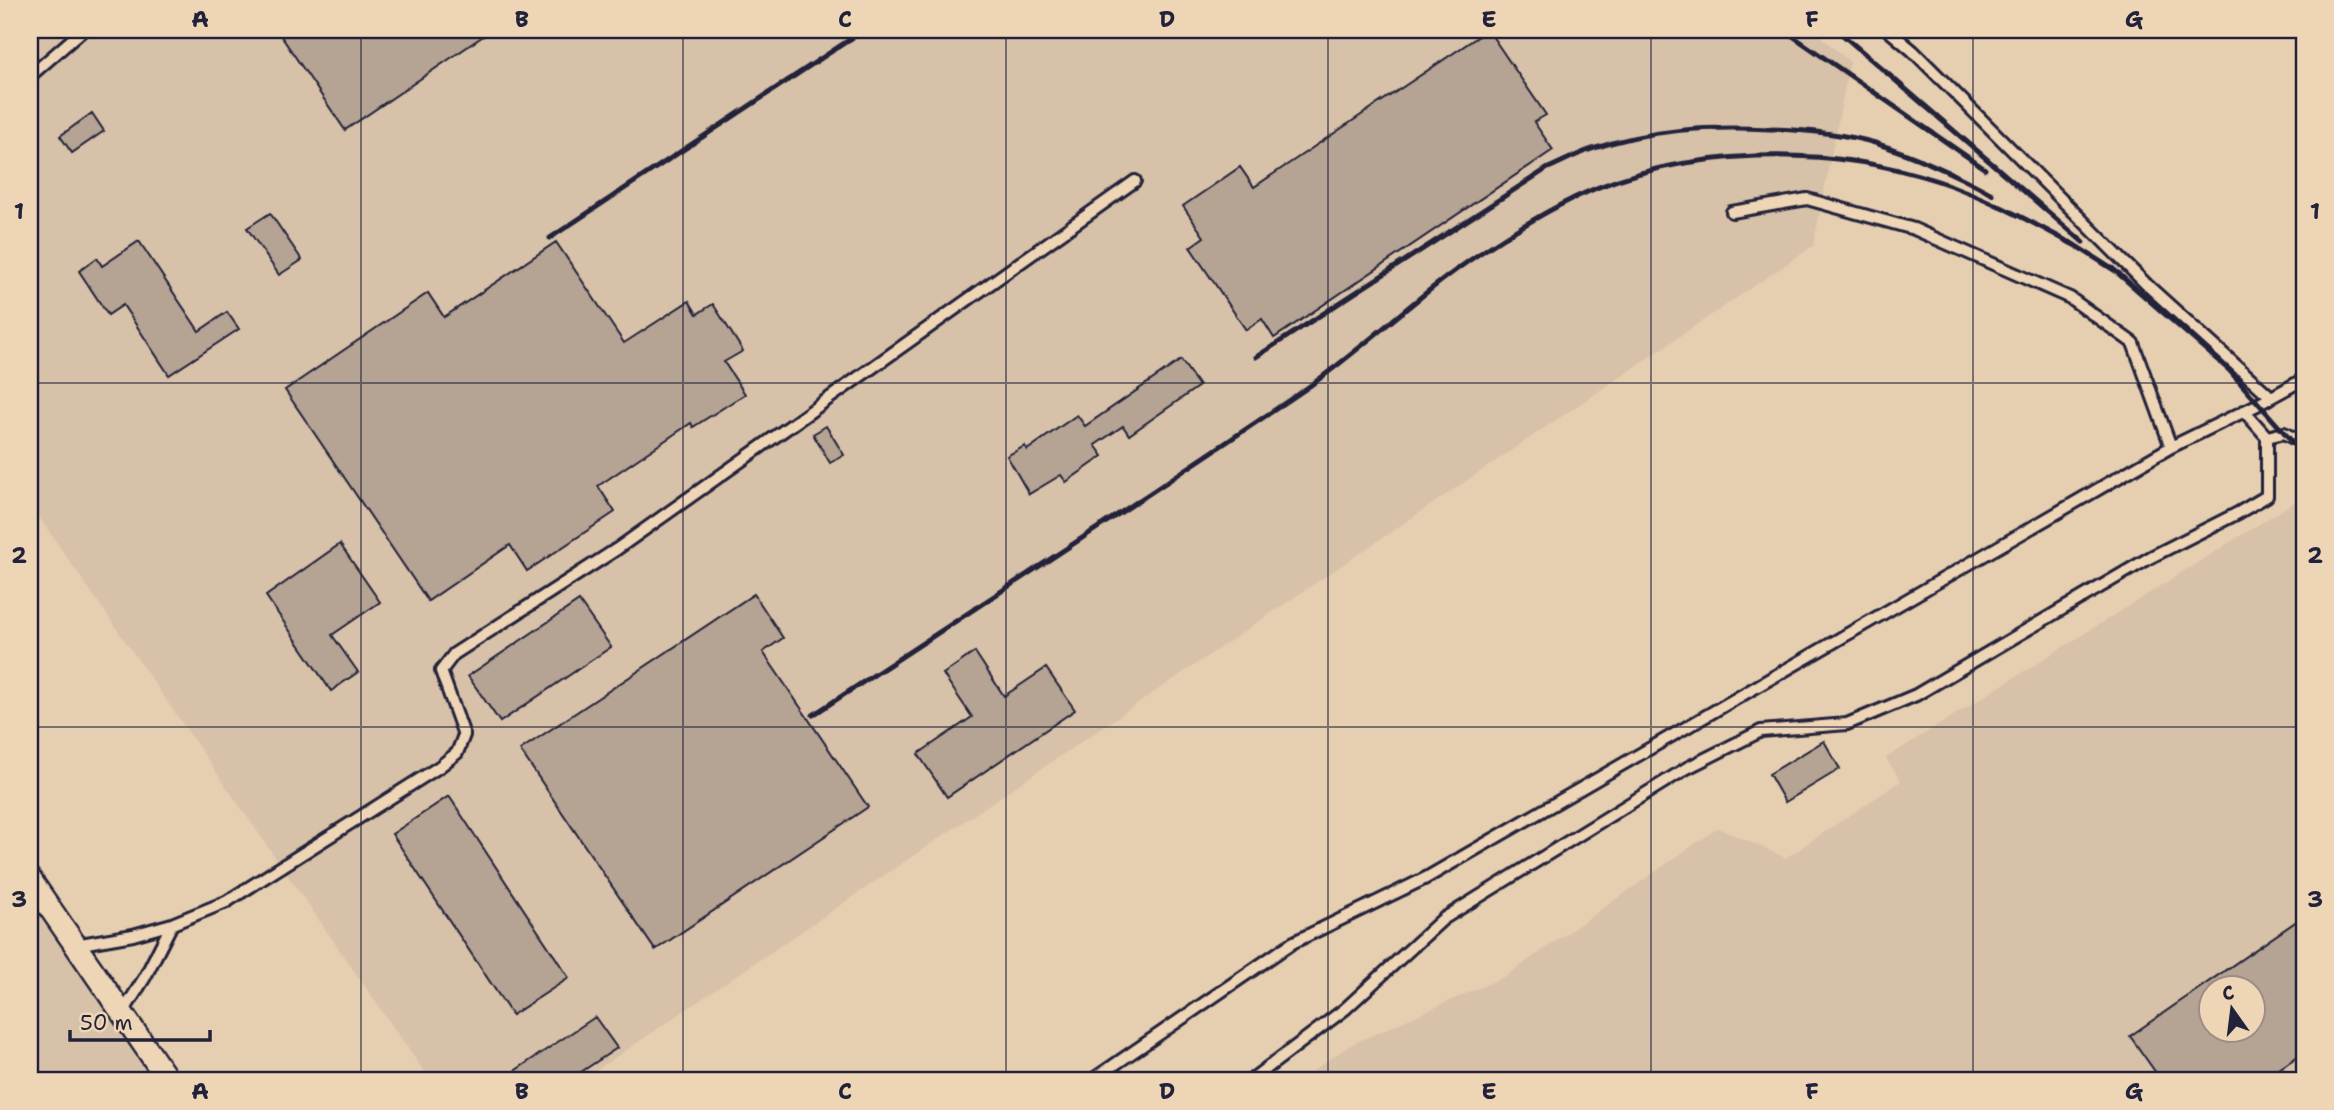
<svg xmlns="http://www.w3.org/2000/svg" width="2334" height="1110" font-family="'Shantell Sans',sans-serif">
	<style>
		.built { fill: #d7c1a8; fill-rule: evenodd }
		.building { fill: #b5a393; stroke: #22223b; stroke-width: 2; fill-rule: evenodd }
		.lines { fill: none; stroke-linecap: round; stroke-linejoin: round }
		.service-casing { stroke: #22223b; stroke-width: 16 }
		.minor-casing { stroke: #22223b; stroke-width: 26 }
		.service { stroke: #eed5b6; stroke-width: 10 }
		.minor { stroke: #eed5b6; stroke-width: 21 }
		.rail { stroke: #22223b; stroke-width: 5 }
		.grid { fill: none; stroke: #22223b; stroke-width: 2; stroke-opacity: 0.55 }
		.neatline { fill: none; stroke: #22223b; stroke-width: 2.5 }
		.grid-label { font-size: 23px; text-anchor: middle; font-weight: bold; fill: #22223b }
	</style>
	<rect width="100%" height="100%" fill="#e6ceb1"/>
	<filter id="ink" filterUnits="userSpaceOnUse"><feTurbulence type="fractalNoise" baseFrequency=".0143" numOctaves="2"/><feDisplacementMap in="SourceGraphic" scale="14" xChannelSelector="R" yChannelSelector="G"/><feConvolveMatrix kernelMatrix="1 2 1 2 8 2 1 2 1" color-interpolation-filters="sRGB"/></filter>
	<g filter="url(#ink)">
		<path class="built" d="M 30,30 L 1813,30 L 1850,62 L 1813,246 L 582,1080 L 430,1080 L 30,504 Z
			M 2304,496 L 2304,1080 L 1300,1080 L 1350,1045 L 1506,976 L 1718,828 L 1786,858 L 1901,781 L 1886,758 ZM 2212,988 L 2254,988 L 2254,1030 L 2212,1030 Z
			M 30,891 L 162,1080 L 30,1080 Z"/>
		<path class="building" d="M 277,30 L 492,30 L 345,130 Z
			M 1488,30 L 1546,115 L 1534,122 L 1553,150 L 1274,338 L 1262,319 L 1246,330 L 1190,247 L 1204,237 L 1183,206 L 1240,167 L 1254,187 Z
			M 92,113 L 104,131 L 72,153 L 60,136 Z
			M 270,213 L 302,260 L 279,275 L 247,228 Z
			M 139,241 L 199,331 L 227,312 L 239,329 L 169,375 L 123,305 L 108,315 L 79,271 L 97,258 L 102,266 Z
			M 556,242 L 624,343 L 689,301 L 697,314 L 713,304 L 743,351 L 724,362 L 745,394 L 693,427 L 691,423 L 598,486 L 615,512 L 527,571 L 510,545 L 428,601 L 285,390 L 428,293 L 444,317 Z
			M 1181,360 L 1199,386 L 1129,435 L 1123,426 L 1095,445 L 1103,456 L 1066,482 L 1061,475 L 1029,494 L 1007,456 L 1025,446 L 1027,450 L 1077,415 L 1085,426 Z
			M 826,426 L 844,455 L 830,463 L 813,434 Z
			M 340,544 L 380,602 L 332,635 L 358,672 L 331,691 L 266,596 Z
			M 754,594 L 783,638 L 763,652 L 868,807 L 655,950 L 520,750 Z
			M 579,601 L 611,647 L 500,722 L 468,676 Z
			M 975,652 L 1004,696 L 1046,668 L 1075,710 L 947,797 L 918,754 L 972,717 L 943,674 Z
			M 1824,741 L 1840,769 L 1785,802 L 1769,774 Z
			M 449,796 L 569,978 L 512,1015 L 392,834 Z
			M 2304,916 L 2304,1052 L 2263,1080 L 2161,1080 L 2130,1036 ZM 2211,988 L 2253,988 L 2253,1030 L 2211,1030 Z
			M 595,1017 L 617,1048 L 569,1080 L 501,1080 Z"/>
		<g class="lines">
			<defs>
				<path id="service" d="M 1888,30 L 1913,51 L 2147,285 L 2271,397
					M 30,76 L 83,30
					M 1732,212 L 1807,199 L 1914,229 L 2070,298 L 2133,343 L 2171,447
					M 2267,437 L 2284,433 L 2304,444
					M 75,945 L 133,935 L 172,924 L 226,902 L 439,767 L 457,753 L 464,735 L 441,671 L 454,654 L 617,549 L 1135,181
					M 122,1014 L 145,977 L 172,924
					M 1092,1080 L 1292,943 L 1426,878 L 2171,447 L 2259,404 L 2304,379
					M 1251,1080 L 1345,1009 L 1443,919 L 1687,768 L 1761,731 L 1847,724 L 1916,695 L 2151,557 L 2238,513 L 2267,496 L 2267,437 L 2244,411"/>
				<path id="minor" d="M 30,879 L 168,1080"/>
			</defs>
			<use href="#service" class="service-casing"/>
			<use href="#minor" class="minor-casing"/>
			<use href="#service" class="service"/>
			<use href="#minor" class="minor"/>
			<path class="rail" d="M 1784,30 L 1985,169
				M 1837,30 L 2083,242
				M 550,238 L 864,30
				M 2070,242 L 2120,274
				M 2112,268 L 2229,370 L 2304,455
				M 1256,357 L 1548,168 C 1562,162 1577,154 1592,149 C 1652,129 1707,126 1770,129 C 1806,130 1841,133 1875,143 C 1916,156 1955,174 1992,194
				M 813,715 C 977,607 1142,500 1304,390 C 1366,347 1419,293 1482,252 C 1512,232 1543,213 1576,197 C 1683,146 1827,144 1938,181 C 1986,197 2031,222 2076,246"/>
		</g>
	</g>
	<path class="grid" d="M 361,30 L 361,1080M 683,30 L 683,1080M 1006,30 L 1006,1080M 1328,30 L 1328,1080M 1651,30 L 1651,1080M 1973,30 L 1973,1080M 30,383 L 2304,383M 30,727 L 2304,727"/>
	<rect width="2334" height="1110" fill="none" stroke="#eed5b6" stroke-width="77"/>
	<g transform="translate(2232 1009) rotate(346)"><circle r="33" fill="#eed5b6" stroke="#9c8d85" stroke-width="2"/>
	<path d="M0-5L12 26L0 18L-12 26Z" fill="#22223b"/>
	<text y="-10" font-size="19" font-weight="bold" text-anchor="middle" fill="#22223b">С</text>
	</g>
	<path d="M70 1030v10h140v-10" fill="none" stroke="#22223b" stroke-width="3.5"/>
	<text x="80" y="1030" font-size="21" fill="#22223b" stroke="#eed5b6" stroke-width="5" paint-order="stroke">50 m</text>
	<rect x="38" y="38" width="2258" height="1034" class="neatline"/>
	<g class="grid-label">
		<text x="200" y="27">A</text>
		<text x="522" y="27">B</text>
		<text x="845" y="27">C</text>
		<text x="1167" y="27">D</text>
		<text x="1489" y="27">E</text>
		<text x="1812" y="27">F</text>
		<text x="2134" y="27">G</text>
		<text x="19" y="219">1</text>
		<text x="2315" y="219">1</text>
		<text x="19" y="563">2</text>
		<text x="2315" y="563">2</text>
		<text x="19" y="907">3</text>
		<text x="2315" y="907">3</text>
		<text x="200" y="1099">A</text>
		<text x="522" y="1099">B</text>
		<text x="845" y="1099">C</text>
		<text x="1167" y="1099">D</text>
		<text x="1489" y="1099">E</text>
		<text x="1812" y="1099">F</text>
		<text x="2134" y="1099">G</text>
	</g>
</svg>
